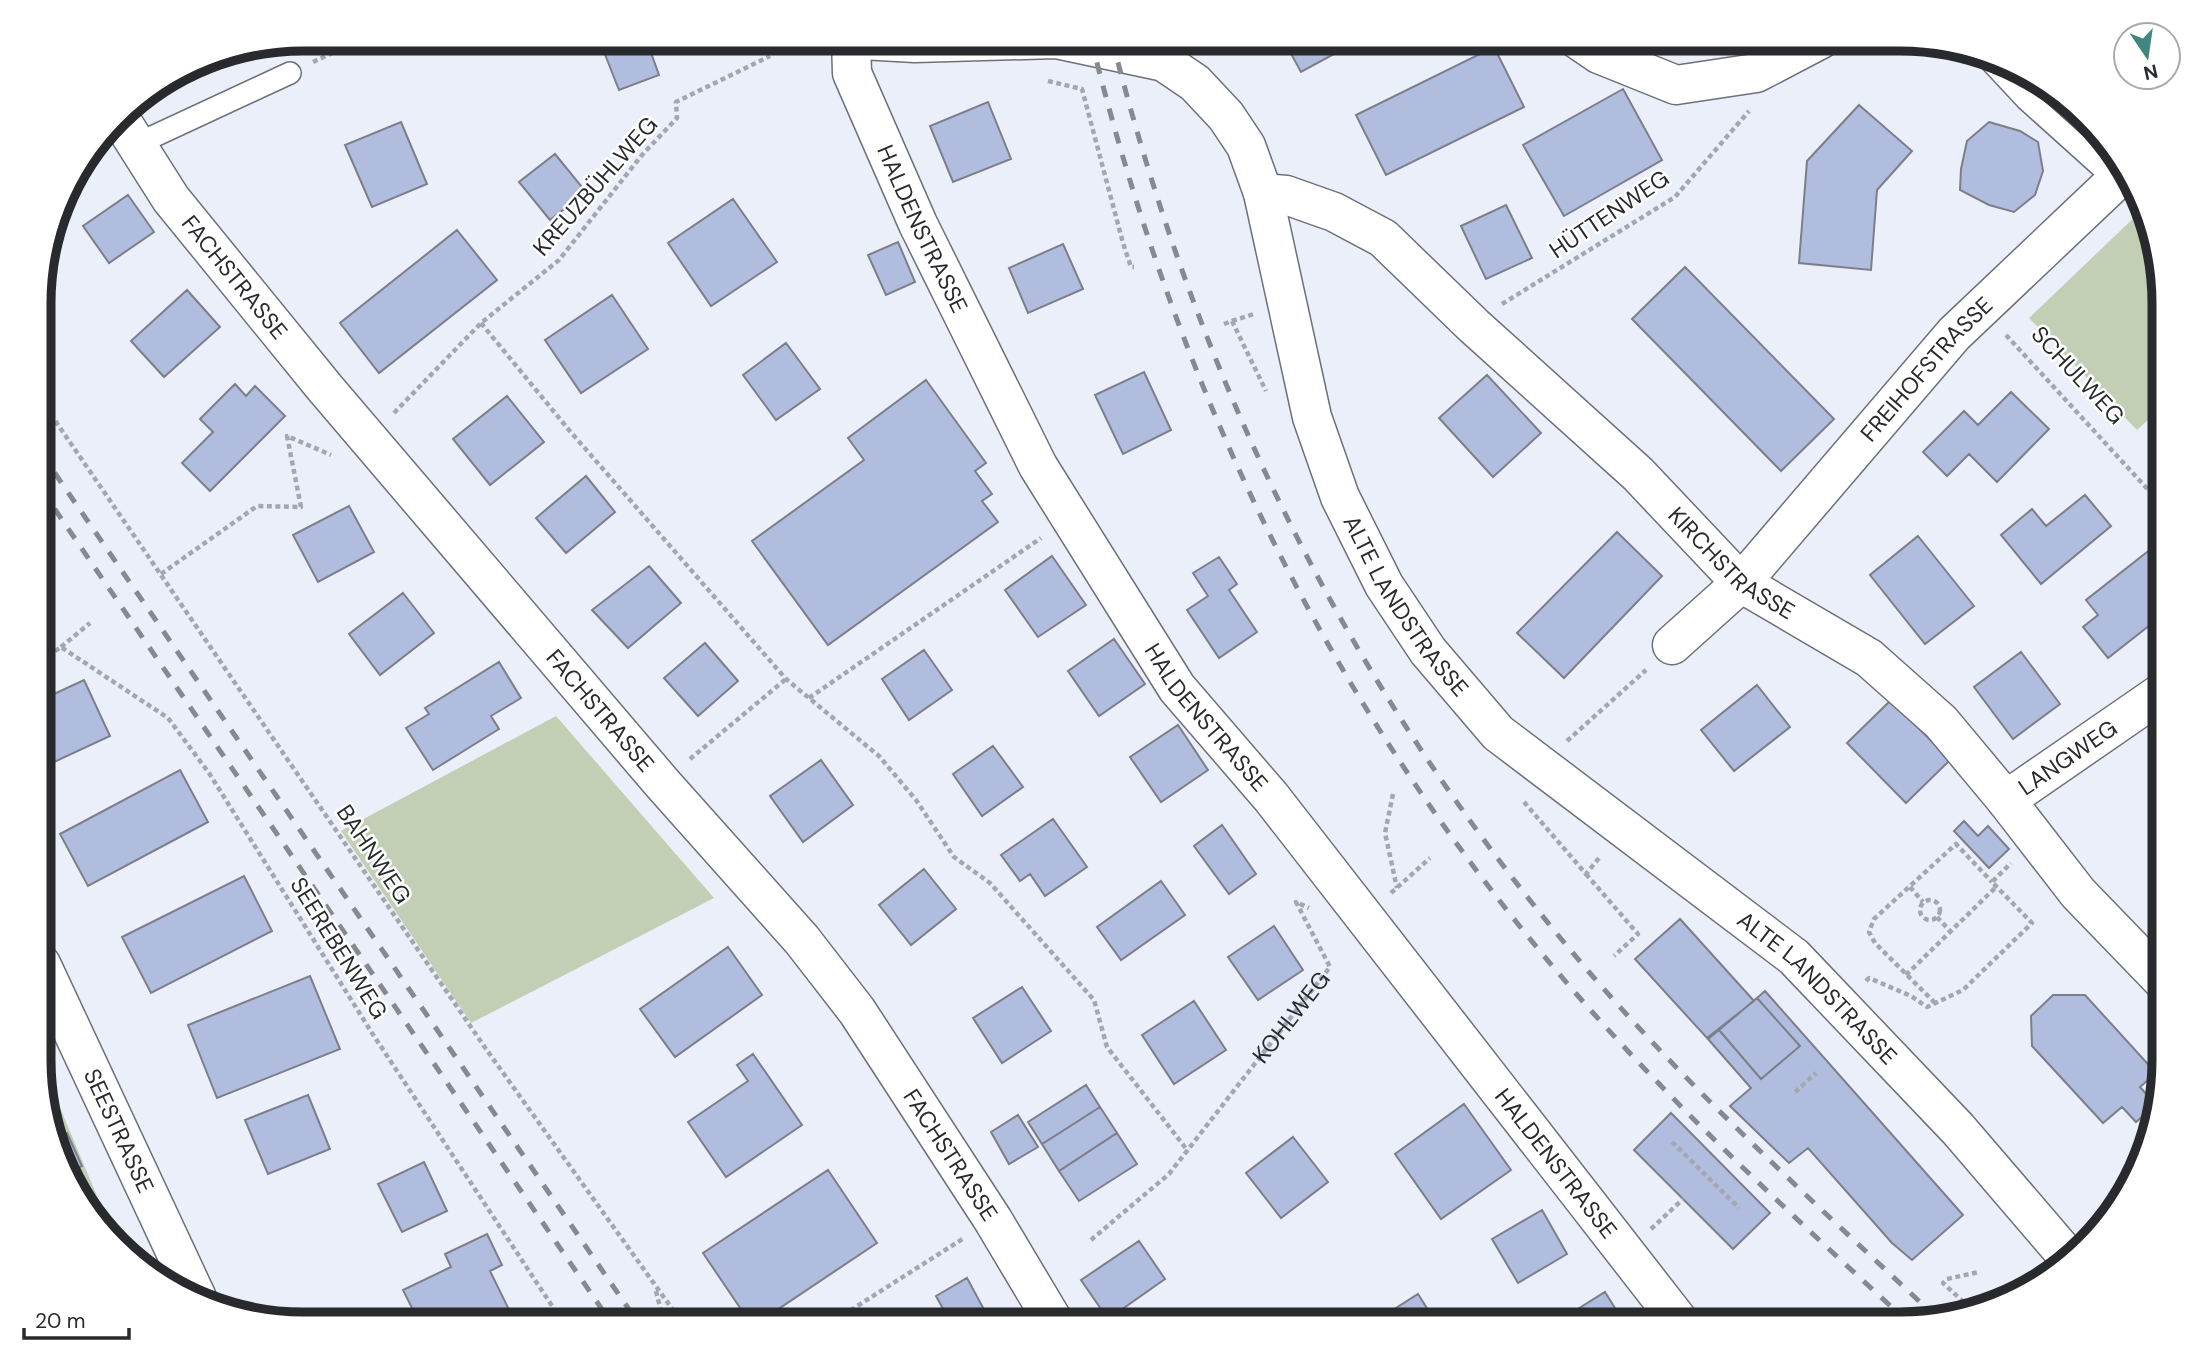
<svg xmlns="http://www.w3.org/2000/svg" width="2203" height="1363" font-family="'DM Sans',sans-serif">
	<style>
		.green { fill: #c2cfb4 }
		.building { fill: #b1bddf; stroke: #7c7f89; stroke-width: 2 }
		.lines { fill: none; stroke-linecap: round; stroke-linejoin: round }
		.lane-casing { stroke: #6d7079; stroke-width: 24 }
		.street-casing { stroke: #6d7079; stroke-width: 41 }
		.secondary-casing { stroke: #6d7079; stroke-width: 41 }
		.primary-casing { stroke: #6d7079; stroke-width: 41 }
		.path { stroke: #a4a7af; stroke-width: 4.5; stroke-dasharray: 5 3.5; stroke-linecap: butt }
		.lane { stroke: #fff; stroke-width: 21 }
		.street { stroke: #fff; stroke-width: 38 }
		.secondary { stroke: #fff; stroke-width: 38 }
		.primary { stroke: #fff; stroke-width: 38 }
		.rail { stroke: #868990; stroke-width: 5; stroke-dasharray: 12 12; stroke-linecap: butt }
		.labels { text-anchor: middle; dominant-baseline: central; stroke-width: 5; stroke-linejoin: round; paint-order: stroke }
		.street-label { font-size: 23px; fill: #282a2d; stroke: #fff }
		.rim { fill: none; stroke: #282a2d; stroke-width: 9 }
	</style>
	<rect width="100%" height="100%" fill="#ebeffa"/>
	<path class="green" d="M 2141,211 L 2164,286 L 2164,405 L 2137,430 L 2029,318 Z
		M 556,716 L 714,898 L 471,1023 L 341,831 Z
		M 61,1110 L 115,1239 L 83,1207 L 49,1115 Z"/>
	<path class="building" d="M 599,39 L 646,39 L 659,75 L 619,90 Z
		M 1283,39 L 1340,39 L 1345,48 L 1301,72 Z
		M 1494,47 L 1524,107 L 1386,175 L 1356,115 Z
		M 1623,89 L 1662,160 L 1564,216 L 1523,145 Z
		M 988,102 L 1011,159 L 953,182 L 930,126 Z
		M 1859,105 L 1912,151 L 1877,190 L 1871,270 L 1799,263 L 1807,161 Z
		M 401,122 L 427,184 L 372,207 L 345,145 Z
		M 1989,122 L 2020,131 L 2038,142 L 2043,171 L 2035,195 L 2014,212 L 1989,205 L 1960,190 L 1961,169 L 1967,141 Z
		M 555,154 L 586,192 L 550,220 L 519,182 Z
		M 128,195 L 154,232 L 109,263 L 83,226 Z
		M 733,199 L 777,262 L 711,306 L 668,243 Z
		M 1506,205 L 1532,258 L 1486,279 L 1461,226 Z
		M 457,230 L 497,280 L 379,373 L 340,323 Z
		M 898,242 L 915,282 L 886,295 L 868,255 Z
		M 1063,244 L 1083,289 L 1028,313 L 1009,268 Z
		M 1685,267 L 1834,419 L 1781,471 L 1632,319 Z
		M 187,290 L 220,327 L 164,377 L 131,341 Z
		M 612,295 L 648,349 L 581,393 L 545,340 Z
		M 786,343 L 820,389 L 776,420 L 743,375 Z
		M 1144,372 L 1171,430 L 1123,454 L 1095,395 Z
		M 1487,375 L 1541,433 L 1493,477 L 1439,418 Z
		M 926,380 L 986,463 L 975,471 L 992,494 L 982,501 L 998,522 L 828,645 L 752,541 L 864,460 L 848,438 Z
		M 235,384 L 246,396 L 255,386 L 285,416 L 210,491 L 182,463 L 213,432 L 200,419 Z
		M 2011,392 L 2049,429 L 1997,482 L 1969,454 L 1947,476 L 1923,452 L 1964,411 L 1978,425 Z
		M 507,396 L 544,442 L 490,485 L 453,439 Z
		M 586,476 L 615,512 L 566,553 L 536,518 Z
		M 2085,495 L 2111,526 L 2041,584 L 2001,535 L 2032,509 L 2046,526 Z
		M 349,506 L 374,552 L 318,582 L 293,535 Z
		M 1617,532 L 1662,576 L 1564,678 L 1517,633 Z
		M 1918,536 L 1974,606 L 1925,644 L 1870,575 Z
		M 2151,549 L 2164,566 L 2164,614 L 2108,658 L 2083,627 L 2098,615 L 2086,600 Z
		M 1052,556 L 1086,605 L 1038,637 L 1005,590 Z
		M 1219,557 L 1237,584 L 1229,590 L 1257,632 L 1219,658 L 1187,610 L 1208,596 L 1193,573 Z
		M 649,566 L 681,603 L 628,648 L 592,610 Z
		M 403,593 L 434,633 L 380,675 L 349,634 Z
		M 1114,639 L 1145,684 L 1099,716 L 1068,671 Z
		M 705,643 L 738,681 L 698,716 L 664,678 Z
		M 924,650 L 952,690 L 909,720 L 882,679 Z
		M 2021,652 L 2060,704 L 2013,739 L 1974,687 Z
		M 499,662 L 521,698 L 491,716 L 499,729 L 433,770 L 406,728 L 429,714 L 425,708 Z
		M 84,680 L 110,736 L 41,768 L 41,700 Z
		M 1757,685 L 1790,727 L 1734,771 L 1701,730 Z
		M 1891,700 L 1950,760 L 1906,803 L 1847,743 Z
		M 1178,725 L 1208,770 L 1161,802 L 1130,757 Z
		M 993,746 L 1023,787 L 982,816 L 953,774 Z
		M 821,760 L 853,805 L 803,842 L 770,796 Z
		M 180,770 L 208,822 L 88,886 L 60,834 Z
		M 1053,819 L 1087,867 L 1045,896 L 1030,874 L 1020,881 L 1001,855 Z
		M 1964,821 L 1978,836 L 1988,826 L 2009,849 L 1989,868 L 1954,831 Z
		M 1222,825 L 1256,874 L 1229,894 L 1194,846 Z
		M 924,869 L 956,909 L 911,945 L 879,905 Z
		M 244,876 L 272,931 L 151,993 L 122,937 Z
		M 1161,881 L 1185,915 L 1121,960 L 1097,927 Z
		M 1680,919 L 1754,1001 L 1707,1038 L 1635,959 Z
		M 1274,926 L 1303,970 L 1258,1000 L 1228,957 Z
		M 728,947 L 762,995 L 675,1057 L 640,1009 Z
		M 310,976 L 340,1049 L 217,1098 L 188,1025 Z
		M 1022,987 L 1051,1031 L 1002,1063 L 973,1018 Z
		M 1765,991 L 1963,1215 L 1912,1260 L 1892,1243 L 1808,1148 L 1789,1163 L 1730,1106 L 1751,1088 L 1708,1039 L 1719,1030 L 1761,1079 L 1800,1046 L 1757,998 Z
		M 2053,995 L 2085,995 L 2156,1073 L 2140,1087 L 2156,1105 L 2136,1122 L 2122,1107 L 2103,1123 L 2032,1046 L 2031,1016 Z
		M 1757,998 L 1800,1046 L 1761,1079 L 1719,1030 Z
		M 1194,1001 L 1226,1050 L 1174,1084 L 1142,1035 Z
		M 753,1054 L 802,1125 L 726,1177 L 688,1122 L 748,1081 L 737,1065 Z
		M 1086,1085 L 1100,1107 L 1042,1144 L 1028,1122 Z
		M 308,1095 L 330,1149 L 268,1174 L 245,1120 Z
		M 1464,1104 L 1511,1170 L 1441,1219 L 1395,1154 Z
		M 1100,1107 L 1117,1133 L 1059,1171 L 1042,1144 Z
		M 1671,1113 L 1770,1213 L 1733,1249 L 1634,1150 Z
		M 1018,1115 L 1038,1147 L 1009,1164 L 991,1132 Z
		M 67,1133 L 82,1166 L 70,1171 L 57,1138 Z
		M 1117,1133 L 1137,1164 L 1079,1201 L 1059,1171 Z
		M 1293,1137 L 1328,1182 L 1281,1218 L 1246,1173 Z
		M 424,1162 L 447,1211 L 402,1232 L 378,1184 Z
		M 828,1170 L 877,1243 L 756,1324 L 751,1324 L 703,1253 Z
		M 1542,1210 L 1567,1254 L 1518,1283 L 1492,1239 Z
		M 487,1234 L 502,1265 L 490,1271 L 516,1324 L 420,1324 L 403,1290 L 451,1267 L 445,1254 Z
		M 1139,1241 L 1165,1279 L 1108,1319 L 1081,1280 Z
		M 967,1278 L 987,1315 L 971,1324 L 932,1324 L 947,1316 L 936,1296 Z
		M 1605,1292 L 1625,1324 L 1554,1324 Z
		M 1418,1294 L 1437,1324 L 1371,1324 Z"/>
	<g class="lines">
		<defs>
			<path id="lane" d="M 1986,56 L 2027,100 L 2116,180
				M 135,145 L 290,73"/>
			<g id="street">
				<path id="s2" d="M 851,39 L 852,73 L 918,224 L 1038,466 L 1177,688 L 1271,797 L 1681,1324"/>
				<path d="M 1577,39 L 1599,54 L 1676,85 L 1756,73 L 1821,39"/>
				<path id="s3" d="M 119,117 L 171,199 L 325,388 L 662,783 L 802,940 L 857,1011 L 993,1220 L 1055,1324"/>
				<path id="s4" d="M 1263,193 L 1286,195 L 1334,212 L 1383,238 L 1474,326 L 1638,474 L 1741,583 L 1869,658 L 1941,722 L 2006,800 L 2078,893 L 2164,982"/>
				<path id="s5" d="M 1672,645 L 1741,583 L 1954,334 L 2128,169"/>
				<path id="s6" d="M 2006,800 L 2164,691"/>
			</g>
			<g id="secondary">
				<path id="s7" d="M 844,39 L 915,43 L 1056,39 L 1164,62 L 1195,83 L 1226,116 L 1246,146 L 1263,193 L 1312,417 L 1340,497 L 1384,585 L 1428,651 L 1498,733 L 1794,957 L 1958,1129 L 2067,1256"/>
			</g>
			<g id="primary">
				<path id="s8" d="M 41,964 L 197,1298"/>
			</g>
		</defs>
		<use href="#lane" class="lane-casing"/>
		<use href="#street" class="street-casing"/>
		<use href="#secondary" class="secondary-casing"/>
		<use href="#primary" class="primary-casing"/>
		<g class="path">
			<path d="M 313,62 L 362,39"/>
			<path d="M 1048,81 L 1082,89 L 1123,243 L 1131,267 L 1134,267"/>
			<path d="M 1502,304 L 1675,197 L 1749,111"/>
			<path d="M 1232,321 L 1254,314"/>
			<path d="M 481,323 L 569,430 L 786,679 L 879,756 L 916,800 L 954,857 L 990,883 L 1094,1000 L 1107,1047 L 1188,1151"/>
			<path d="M 1224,324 L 1232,321 L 1266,391"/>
			<path d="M 2006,335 L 2164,507"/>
			<path d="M 41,400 L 486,1049 L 683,1324"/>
			<path d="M 394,413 L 481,323 L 559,260 L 642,155 L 677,118 L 676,102 L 770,56"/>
			<path d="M 161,574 L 257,506 L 301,507 L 287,436 L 331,455"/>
			<path d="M 61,647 L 90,623"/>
			<path d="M 41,661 L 61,647 L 168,718 L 209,773 L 372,1033 L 564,1324"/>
			<path d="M 809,698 L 1041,538"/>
			<path d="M 1567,741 L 1646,670"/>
			<path d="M 690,759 L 786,679"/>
			<path d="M 1393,794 L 1385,833 L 1397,888"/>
			<path d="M 1524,802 L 1586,874 L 1599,858"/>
			<path d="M 1586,874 L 1638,934 L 1614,956"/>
			<path d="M 1910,887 L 1923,902"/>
			<path d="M 1391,893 L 1430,858"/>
			<circle cx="1930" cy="910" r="10"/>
			<path d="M 1937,917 L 1950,931"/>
			<path d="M 1906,975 L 1997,886"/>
			<path d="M 1866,981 L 1869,978 L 1911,996 L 1927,1007 L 1963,990 L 2032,923 L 1992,882 L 2011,863"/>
			<path d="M 1935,1003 L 1875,943 L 1869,932 L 1874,919 L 1956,844 L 1992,882"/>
			<path d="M 1795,1092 L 1816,1073"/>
			<path d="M 1672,1142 L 1739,1208"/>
			<path d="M 1651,1229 L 1683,1199"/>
			<path id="s1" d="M 1091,1240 L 1169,1174 L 1330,967 L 1296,902 L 1309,908"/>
			<path d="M 656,1291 L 661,1311 L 670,1324"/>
			<path d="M 1970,1308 L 1943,1283 L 1947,1279 L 1979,1272"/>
			<path d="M 829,1324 L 964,1238"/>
		</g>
		<use href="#lane" class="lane"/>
		<use href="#street" class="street"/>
		<use href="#secondary" class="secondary"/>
		<use href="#primary" class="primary"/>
		<path class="rail" d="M 1091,39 C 1179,396 1331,710 1572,989 C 1676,1109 1793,1216 1910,1324
			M 1112,39 C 1200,389 1354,698 1589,972 C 1696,1096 1818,1206 1937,1318
			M 41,453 L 639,1324
			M 41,489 L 612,1324"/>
	</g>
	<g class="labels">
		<g class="street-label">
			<text transform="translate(595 186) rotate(-49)">KREUZBÜHLWEG</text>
			<text transform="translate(1609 214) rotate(-34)">HÜTTENWEG</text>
			<text stroke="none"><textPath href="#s2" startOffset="205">HALDENSTRASSE</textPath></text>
			<text stroke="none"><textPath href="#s3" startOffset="198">FACHSTRASSE</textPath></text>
			<text stroke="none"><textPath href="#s5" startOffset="376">FREIHOFSTRASSE</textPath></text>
			<text transform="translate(2078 375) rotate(47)">SCHULWEG</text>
			<text stroke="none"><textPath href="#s4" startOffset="607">KIRCHSTRASSE</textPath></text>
			<text stroke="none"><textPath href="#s7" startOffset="933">ALTE LANDSTRASSE</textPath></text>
			<text stroke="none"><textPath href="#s3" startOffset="765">FACHSTRASSE</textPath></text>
			<text stroke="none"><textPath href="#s2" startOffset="772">HALDENSTRASSE</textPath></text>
			<text stroke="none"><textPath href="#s6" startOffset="75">LANGWEG</textPath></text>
			<text transform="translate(374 854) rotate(56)">BAHNWEG</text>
			<text transform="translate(339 948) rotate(58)">SEEREBENWEG</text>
			<text stroke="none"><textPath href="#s7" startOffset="1500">ALTE LANDSTRASSE</textPath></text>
			<text stroke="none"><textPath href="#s1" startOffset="301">KOHLWEG</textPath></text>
			<text stroke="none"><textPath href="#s8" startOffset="184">SEESTRASSE</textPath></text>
			<text stroke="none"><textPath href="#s3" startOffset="1332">FACHSTRASSE</textPath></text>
			<text stroke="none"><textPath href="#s2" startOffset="1339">HALDENSTRASSE</textPath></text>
		</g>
	</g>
	<path d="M0 0H2203V1363H0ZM303 51H1900A252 252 0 0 1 2152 303V1060A252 252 0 0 1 1900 1312H303A252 252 0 0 1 51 1060V303A252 252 0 0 1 303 51Z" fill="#fff" fill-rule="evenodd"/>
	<path class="rim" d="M303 51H1900A252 252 0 0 1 2152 303V1060A252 252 0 0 1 1900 1312H303A252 252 0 0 1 51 1060V303A252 252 0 0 1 303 51Z"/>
	<g transform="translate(2147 56) rotate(167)"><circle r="33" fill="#ffffff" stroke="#a9aaab" stroke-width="2"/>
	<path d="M0-5L12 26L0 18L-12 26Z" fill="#408782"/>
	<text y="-10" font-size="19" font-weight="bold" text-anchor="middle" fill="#282a2d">N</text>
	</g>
	<path d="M24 1328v10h105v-10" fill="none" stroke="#282a2d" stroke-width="3.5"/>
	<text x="35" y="1328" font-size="21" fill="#282a2d" stroke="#ffffff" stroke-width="5" paint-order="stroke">20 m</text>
</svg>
